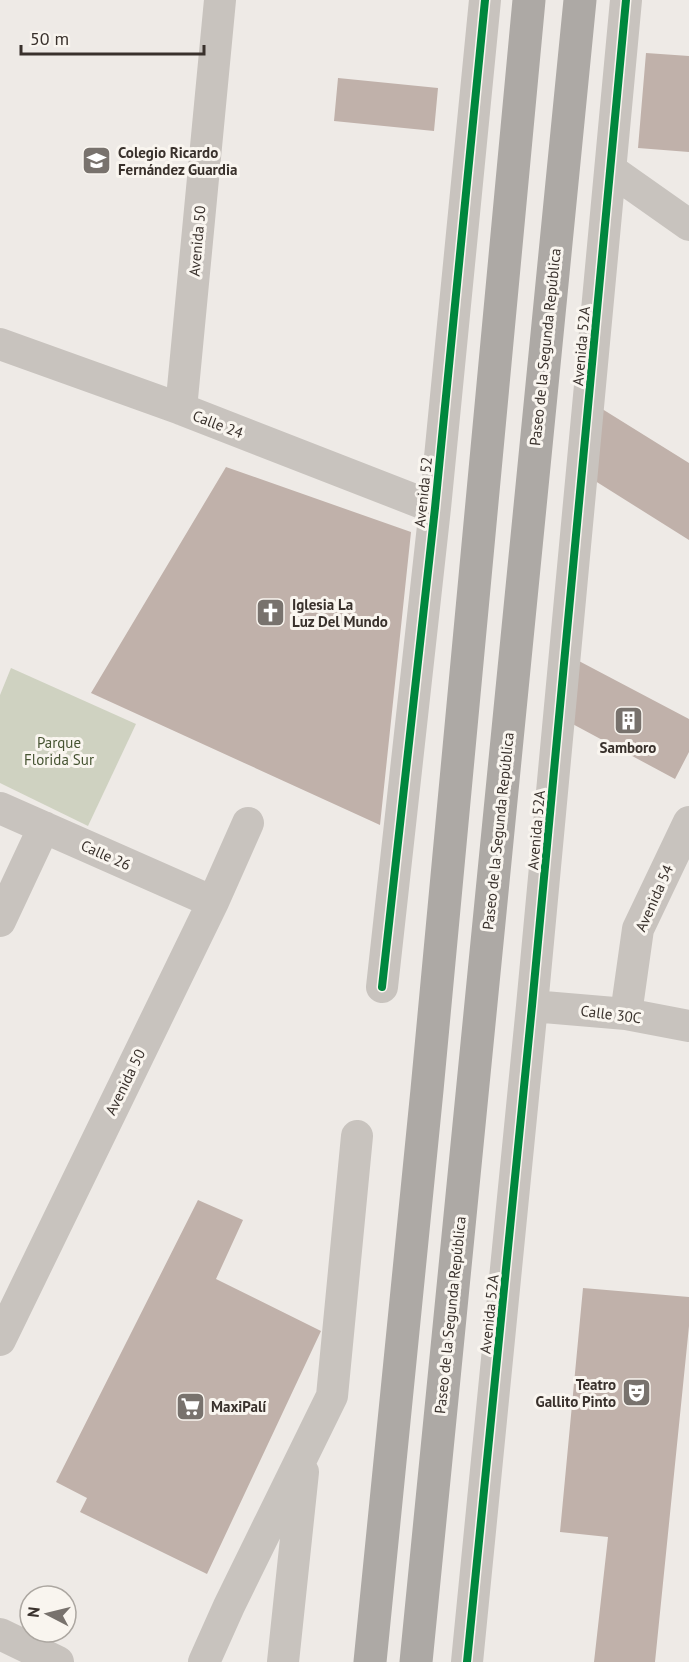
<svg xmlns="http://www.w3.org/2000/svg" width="689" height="1662" font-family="'PT Sans',sans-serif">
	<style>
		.green { fill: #cfd2c1 }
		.building { fill: #c0b1aa }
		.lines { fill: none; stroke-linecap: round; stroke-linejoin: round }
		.minor { stroke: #c8c3be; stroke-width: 32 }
		.highway { stroke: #ada9a5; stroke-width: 33 }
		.cycleway-casing { stroke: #f9f5ef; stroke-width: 11 }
		.cycleway { stroke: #00873e; stroke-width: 8 }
		.labels { text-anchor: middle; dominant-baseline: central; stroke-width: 6; stroke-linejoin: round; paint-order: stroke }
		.poi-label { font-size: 15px; font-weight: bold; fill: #39312c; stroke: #f9f5ef; text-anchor: start }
		.street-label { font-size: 15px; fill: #39312c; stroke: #f9f5ef }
		.park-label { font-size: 15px; fill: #465432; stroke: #f9f5ef }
	</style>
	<rect width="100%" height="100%" fill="#eeeae6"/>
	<path class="green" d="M 11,668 L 136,724 L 88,826 L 0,783 L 0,695 Z"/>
	<path class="building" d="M 646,53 L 689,56 L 689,152 L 638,148 Z
		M 338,78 L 438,88 L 434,131 L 334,121 Z
		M 599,407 L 689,463 L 689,540 L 592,479 Z
		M 226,467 L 411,532 L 380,825 L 91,693 Z
		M 577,660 L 689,719 L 689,752 L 675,779 L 567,721 Z
		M 198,1200 L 243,1220 L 216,1279 L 321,1331 L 207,1574 L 80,1512 L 87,1498 L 56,1482 Z
		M 583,1288 L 689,1297 L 689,1326 L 655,1662 L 594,1662 L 608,1537 L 560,1532 Z"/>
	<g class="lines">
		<path class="minor" d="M 611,170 L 689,225
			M 0,344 L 181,409 L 435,508
			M 181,409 L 220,0
			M 0,808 L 213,902
			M 0,921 L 44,827
			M 382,987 L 435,508 L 485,0
			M 532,1006 L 626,1014 L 689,1026
			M 626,1014 L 638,929 L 689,822
			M 0,1340 L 213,902 L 248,823
			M 0,1634 L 58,1662
			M 204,1662 L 229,1606 L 332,1396 L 357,1136
			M 283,1662 L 303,1472
			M 467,1662 L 532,1006 L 626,0"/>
		<path class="highway" d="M 370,1662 L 427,1090 L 529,0
			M 416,1662 L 580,0"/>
		<defs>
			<path id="cycleway" d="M 382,987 L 435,508 L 485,0
				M 467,1662 L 532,1006 L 626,0"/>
		</defs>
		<use href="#cycleway" class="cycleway-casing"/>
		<use href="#cycleway" class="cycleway"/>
	</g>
	<defs>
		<symbol id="university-square" viewBox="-11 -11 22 22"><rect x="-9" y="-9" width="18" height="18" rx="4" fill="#78726d" stroke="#f9f5ef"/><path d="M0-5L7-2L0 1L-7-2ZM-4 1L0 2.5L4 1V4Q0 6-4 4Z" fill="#fff"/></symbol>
		<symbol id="church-square" viewBox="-11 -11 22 22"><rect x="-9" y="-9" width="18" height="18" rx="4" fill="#78726d" stroke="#f9f5ef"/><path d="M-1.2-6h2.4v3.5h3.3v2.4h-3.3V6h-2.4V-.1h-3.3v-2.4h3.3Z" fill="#fff"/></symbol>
		<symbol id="building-square" viewBox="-11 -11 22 22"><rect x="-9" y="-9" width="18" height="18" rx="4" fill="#78726d" stroke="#f9f5ef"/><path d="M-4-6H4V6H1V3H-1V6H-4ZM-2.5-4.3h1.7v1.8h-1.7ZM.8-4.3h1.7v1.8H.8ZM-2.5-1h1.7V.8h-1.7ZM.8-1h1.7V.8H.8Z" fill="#fff"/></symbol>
		<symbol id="theatre-square" viewBox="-11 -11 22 22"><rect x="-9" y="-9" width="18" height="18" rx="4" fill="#78726d" stroke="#f9f5ef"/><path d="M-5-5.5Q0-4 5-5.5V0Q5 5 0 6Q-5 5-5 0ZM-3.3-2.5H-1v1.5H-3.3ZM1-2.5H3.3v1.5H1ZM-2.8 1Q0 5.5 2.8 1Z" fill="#fff"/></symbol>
		<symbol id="supermarket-square" viewBox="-11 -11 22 22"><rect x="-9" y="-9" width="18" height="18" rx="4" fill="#78726d" stroke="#f9f5ef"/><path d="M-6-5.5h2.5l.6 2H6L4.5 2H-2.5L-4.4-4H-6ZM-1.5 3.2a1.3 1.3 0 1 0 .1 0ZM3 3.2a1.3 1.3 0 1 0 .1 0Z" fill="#fff"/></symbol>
	</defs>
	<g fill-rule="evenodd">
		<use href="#university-square" x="80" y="144" width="33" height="33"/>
		<use href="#church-square" x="254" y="596" width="33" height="33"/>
		<use href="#building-square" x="612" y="704" width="33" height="33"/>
		<use href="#theatre-square" x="620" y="1376" width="33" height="33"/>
		<use href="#supermarket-square" x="174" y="1390" width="33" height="33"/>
	</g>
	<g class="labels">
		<g class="poi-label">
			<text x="118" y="152">Colegio Ricardo<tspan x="118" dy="17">Fernández Guardia</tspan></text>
			<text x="292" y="604">Iglesia La<tspan x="292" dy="17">Luz Del Mundo</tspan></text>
			<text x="628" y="747" text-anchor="middle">Samboro</text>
			<text x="616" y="1384" text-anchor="end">Teatro<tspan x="616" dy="17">Gallito Pinto</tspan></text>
			<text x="211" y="1406">MaxiPalí</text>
		</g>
		<g class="street-label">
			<text transform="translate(197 241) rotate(-85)">Avenida 50</text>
			<text transform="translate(581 346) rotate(-85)">Avenida 52A</text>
			<text transform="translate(545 347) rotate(-84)">Paseo de la Segunda República</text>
			<text transform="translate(218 424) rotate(21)">Calle 24</text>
			<text transform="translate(423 492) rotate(-84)">Avenida 52</text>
			<text transform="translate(536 830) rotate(-85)">Avenida 52A</text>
			<text transform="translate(498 831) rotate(-84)">Paseo de la Segunda República</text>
			<text transform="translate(106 855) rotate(24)">Calle 26</text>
			<text transform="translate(654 898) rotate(-66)">Avenida 54</text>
			<text transform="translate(611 1014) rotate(7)">Calle 30C</text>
			<text transform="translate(125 1082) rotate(-64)">Avenida 50</text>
			<text transform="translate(489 1314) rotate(-84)">Avenida 52A</text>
			<text transform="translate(450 1315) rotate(-84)">Paseo de la Segunda República</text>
		</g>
		<g class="park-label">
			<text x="59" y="742">Parque<tspan x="59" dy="17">Florida Sur</tspan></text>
		</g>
	</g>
	<g transform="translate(48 1614) rotate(277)"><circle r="28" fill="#f9f5ef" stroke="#aca7a1" stroke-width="1.5"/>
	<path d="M0-4.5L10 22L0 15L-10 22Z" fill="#78726d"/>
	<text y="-9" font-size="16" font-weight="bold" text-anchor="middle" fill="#39312c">N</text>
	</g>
	<path d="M21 45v9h183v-9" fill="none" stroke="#39312c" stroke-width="3"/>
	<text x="30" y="45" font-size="18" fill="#39312c" stroke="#f9f5ef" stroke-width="4.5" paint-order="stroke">50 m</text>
</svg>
